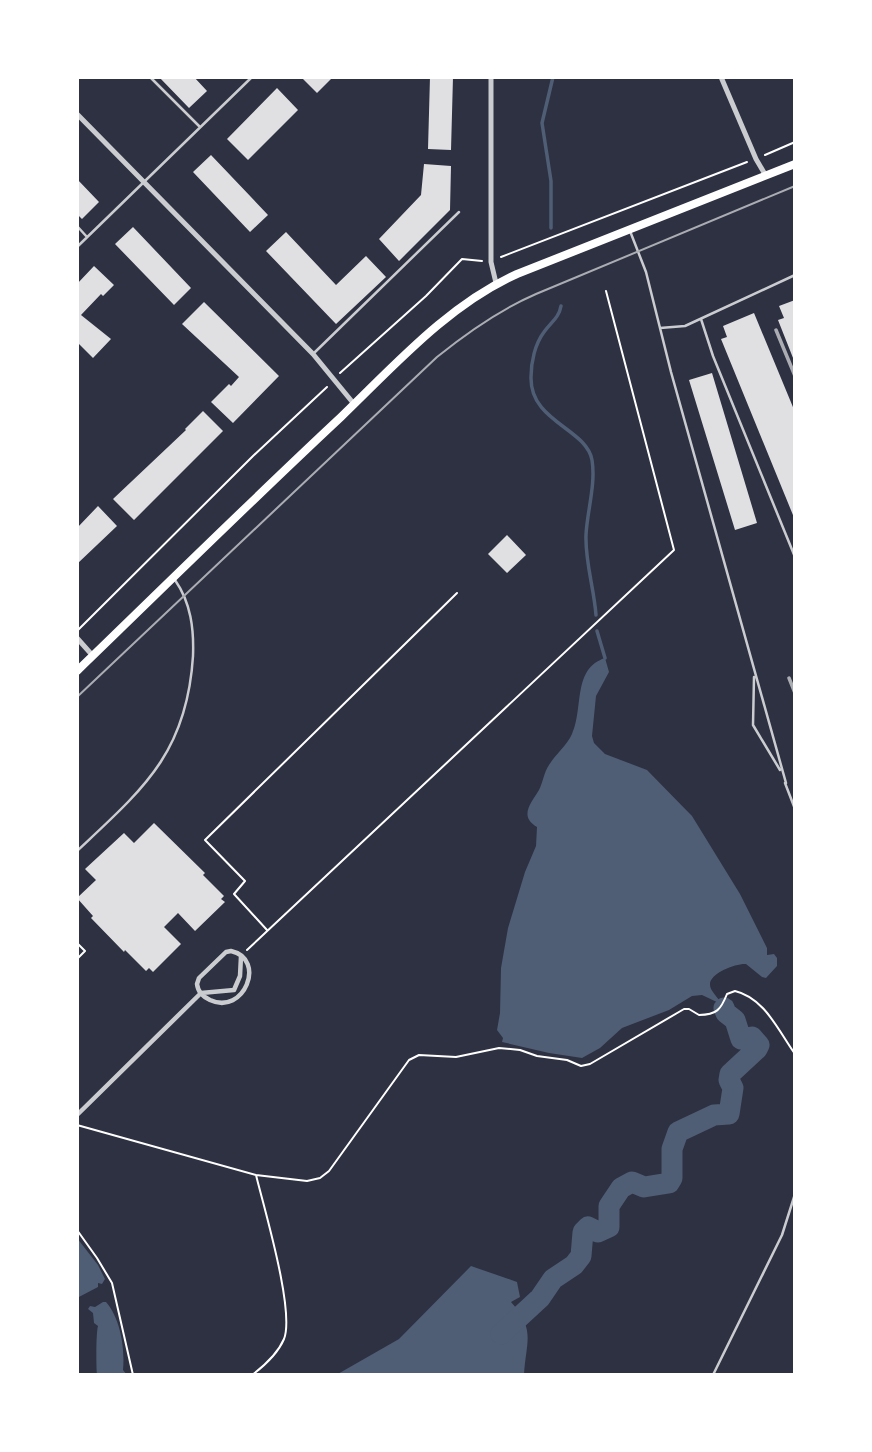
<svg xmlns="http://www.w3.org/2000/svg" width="872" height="1452" font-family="'Source Sans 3',sans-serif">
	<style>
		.water { fill: #4f5d75 }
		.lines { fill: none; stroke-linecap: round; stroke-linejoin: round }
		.stream { stroke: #4f5d75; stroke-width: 3.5 }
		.river { stroke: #4f5d75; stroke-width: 21 }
		.building { fill: #e0e0e3 }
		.path { stroke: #fff; stroke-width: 2 }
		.service { stroke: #caccd0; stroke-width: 2.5 }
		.pedestrian { stroke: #caccd0; stroke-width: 4.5 }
		.minor { stroke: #caccd0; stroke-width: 5 }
		.secondary { stroke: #fff; stroke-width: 8 }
		.tram { stroke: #abadb3; stroke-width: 2 }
		.rail { stroke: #abadb3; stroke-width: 3.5 }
	</style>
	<rect width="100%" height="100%" fill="#2d3142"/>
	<path class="water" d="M 605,658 L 609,672 L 596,696 L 592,736 L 594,743 L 605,754 L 647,770 L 692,816 L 740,894 L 767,948 L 767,955 L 774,954 L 777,958 L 777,966 L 766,978 L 762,977 L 746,964 C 737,963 709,973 710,985 C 710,991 719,998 721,1004 L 702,995 L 692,996 L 669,1010 L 622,1028 L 600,1048 L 582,1058 L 549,1053 L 502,1042 L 503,1038 L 497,1030 L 500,1013 L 501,968 L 508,928 L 525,872 L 536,846 L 537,827 C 518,816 532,802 539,790 C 543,782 544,772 549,765 C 556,754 567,745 572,734 C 584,708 572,669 605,658 Z
		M 77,1238 L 98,1265 L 105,1279 L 102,1284 L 98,1283 L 98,1287 L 77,1298 Z
		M 471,1266 L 517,1282 L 520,1297 L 511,1302 C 536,1330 526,1341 524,1375 L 336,1375 L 399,1339 Z
		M 103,1302 L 106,1302 C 121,1319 125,1350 123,1370 L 127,1375 L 97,1375 C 96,1368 96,1332 98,1326 L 94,1323 L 93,1313 L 88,1309 L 90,1306 L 95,1307 Z"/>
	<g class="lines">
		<path class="stream" d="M 551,228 L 551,181 L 542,123 L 553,77
			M 561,306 C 559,318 551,322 544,332 C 535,344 531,362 531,377 C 530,422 586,428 592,460 C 596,484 587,512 586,535 C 585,562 594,588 596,615
			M 597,631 L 605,658"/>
		<path class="river" d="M 501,1334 L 540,1298 L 553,1279 L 574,1265 L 581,1256 L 583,1232 L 588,1227 L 598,1232 L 609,1227 L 609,1206 L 621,1188 L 632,1182 L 644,1187 L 669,1183 L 672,1178 L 672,1149 L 678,1132 L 714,1115 L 729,1114 L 733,1088 L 729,1080 L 730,1074 L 757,1049 L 759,1045 L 752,1037 L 741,1039 L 735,1020 L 726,1013 L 724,1008"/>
	</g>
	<path class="building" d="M 159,77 L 194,77 L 207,91 L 189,108 Z
		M 301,77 L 333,77 L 317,93 Z
		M 430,77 L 453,77 L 451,150 L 428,149 Z
		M 277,88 L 298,110 L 248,160 L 227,139 Z
		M 211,155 L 268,215 L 250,232 L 193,172 Z
		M 424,164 L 451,166 L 450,210 L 399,261 L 379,239 L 421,195 Z
		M 77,179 L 99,202 L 82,219 L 77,214 Z
		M 133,227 L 191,288 L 174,305 L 115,244 Z
		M 286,232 L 336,285 L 366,256 L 386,277 L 336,324 L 266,251 Z
		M 94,266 L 114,285 L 103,296 L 101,294 L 81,315 L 111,339 L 93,358 L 77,342 L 77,284 Z
		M 795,300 L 795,363 L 778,320 L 784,318 L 779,306 Z
		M 204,302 L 279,376 L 233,423 L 211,402 L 229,384 L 231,386 L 239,377 L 182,324 Z
		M 754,313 L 795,412 L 795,520 L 721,339 L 727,337 L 723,326 Z
		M 712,373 L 757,523 L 735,530 L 689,380 Z
		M 203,411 L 223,431 L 134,520 L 113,499 L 186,430 L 185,429 Z
		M 98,506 L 117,526 L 77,564 L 77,528 Z
		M 507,535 L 526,555 L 507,573 L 488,554 Z
		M 154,823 L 205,873 L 203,875 L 224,896 L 221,899 L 225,902 L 195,931 L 178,913 L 164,927 L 181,944 L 153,972 L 149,968 L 146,971 L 125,950 L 124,952 L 91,918 L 93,916 L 77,898 L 96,880 L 85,869 L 124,833 L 134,843 Z"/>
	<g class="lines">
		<path class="path" d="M 765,155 L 795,142
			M 501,257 L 747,162
			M 340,373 L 426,296 L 462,259 L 482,261
			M 78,630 L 253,456 L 327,387
			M 267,930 L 234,894 L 245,881 L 205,840 L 457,593
			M 77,943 L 85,951 L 77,959
			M 247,950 L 674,550 L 606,291
			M 77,1125 L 256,1175 L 307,1181 L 320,1178 L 329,1171 L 409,1060 L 419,1055 L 456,1057 L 499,1048 L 520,1050 L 537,1056 L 567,1060 L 581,1066 L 590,1064 L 684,1009 L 689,1009 L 699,1015 C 717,1015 721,1009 727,994 L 735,991 C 765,998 779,1032 795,1054
			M 77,1230 L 97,1258 L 112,1283 L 133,1375
			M 252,1375 C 264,1366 278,1353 284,1339 C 295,1311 264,1208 256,1175"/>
		<path class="service" d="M 150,77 L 200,127
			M 77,226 L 87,237
			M 630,231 L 646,272 L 671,372 L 786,783
			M 77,247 L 252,77
			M 701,319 L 713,356 L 795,557
			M 660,328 L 685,326 L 795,275
			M 313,354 L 459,212
			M 754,677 L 753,725 L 780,770
			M 785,783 L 795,809
			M 77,851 C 143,789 187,753 193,656 C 194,629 191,603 175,580
			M 713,1375 L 782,1235 L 795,1194"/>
		<path class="pedestrian" d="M 231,951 C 267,959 244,1016 210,1000 C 202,996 198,992 197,984 L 199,978 L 226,952 Z
			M 77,1115 L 201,993 L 234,990 L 240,976 L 241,956"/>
		<path class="minor" d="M 491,77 L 491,262 L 496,283
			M 721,77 L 756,159 L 766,176
			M 77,114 L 313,354 L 354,404
			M 77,638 L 93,656"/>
		<path class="secondary" d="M 77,671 C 165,586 252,500 341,417 C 395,365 448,305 517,274 L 795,164"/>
		<path class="tram" d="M 77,697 L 437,357 C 468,332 499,310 536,294 L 795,186"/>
		<path class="rail" d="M 776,330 L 795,376
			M 789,678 L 795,693"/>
	</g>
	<rect width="872" height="1452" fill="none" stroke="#ffffff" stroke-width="158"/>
</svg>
